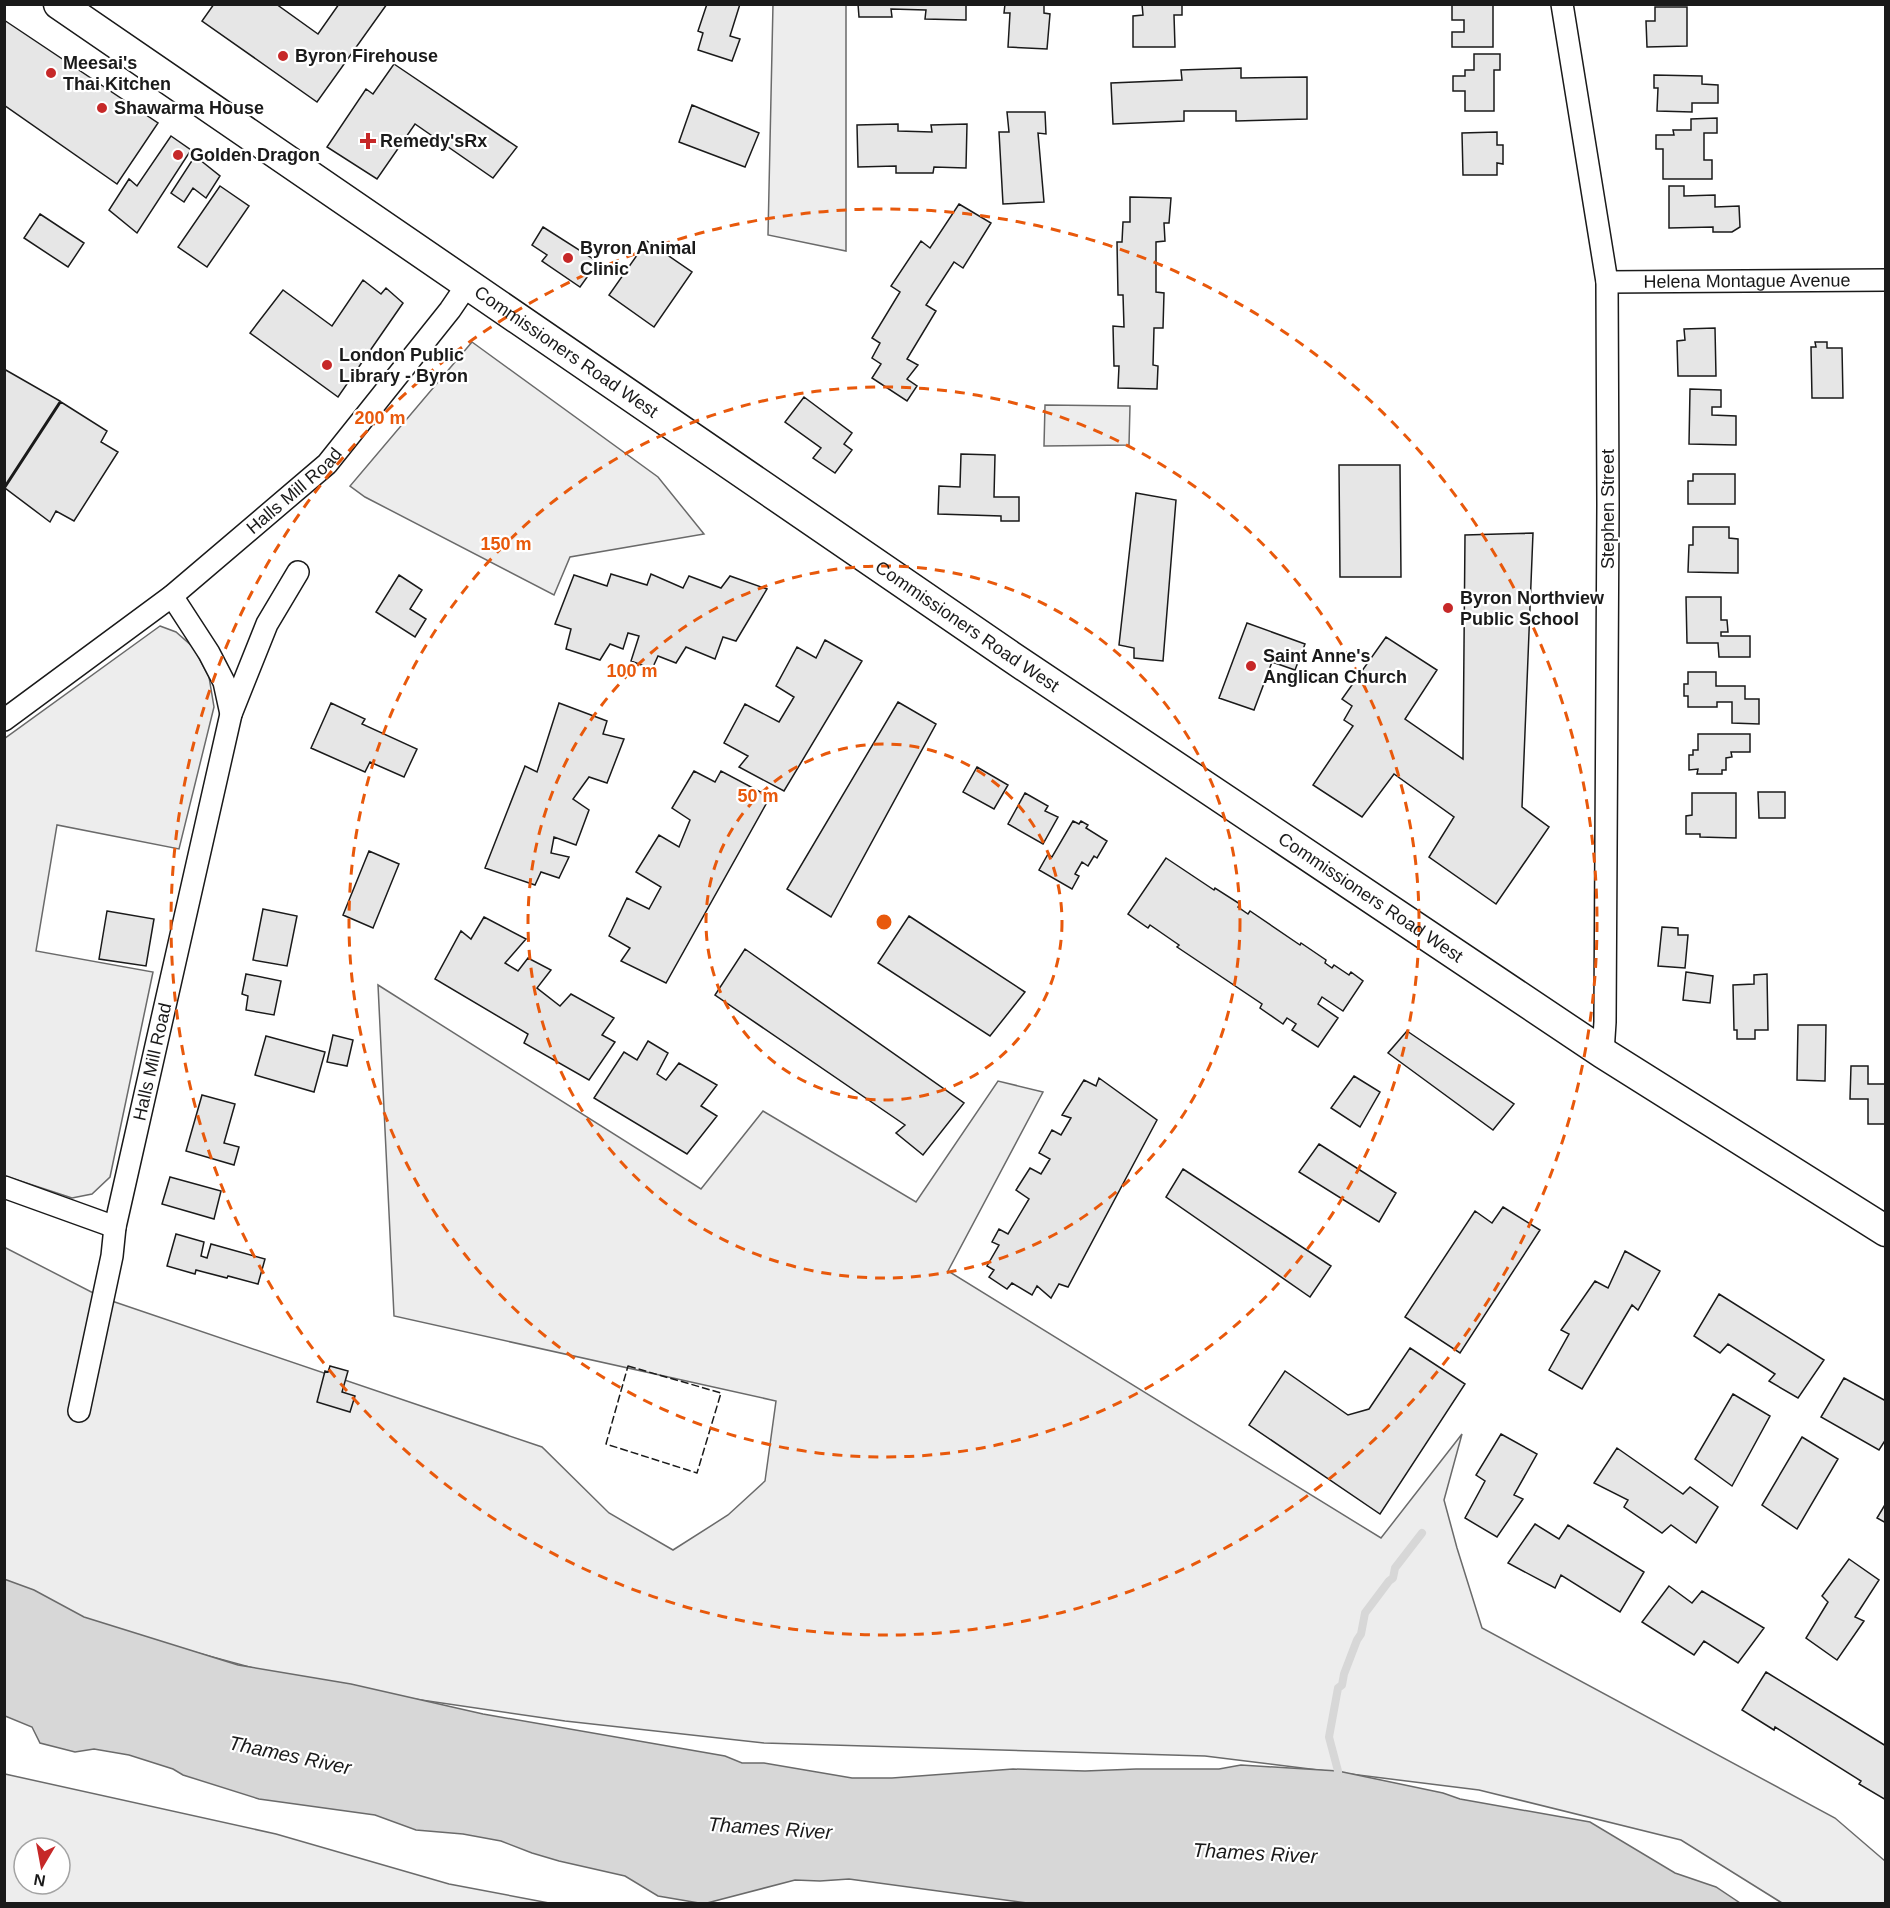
<svg xmlns="http://www.w3.org/2000/svg" width="1890" height="1908" font-family="Helvetica,sans-serif">
	<style>
		.green { fill: #ededed; stroke: #6a6a6a; stroke-width: 1.5; fill-rule: evenodd }
		.water { fill: #d7d7d7; stroke: #6a6a6a; stroke-width: 1.5 }
		.lines { fill: none; stroke-linecap: round; stroke-linejoin: round }
		.stream { stroke: #d7d7d7; stroke-width: 8 }
		.building { fill: #e6e6e6; stroke: #1a1a1a; stroke-width: 1.5 }
		.minor-casing { stroke: #1a1a1a; stroke-width: 24 }
		.secondary-casing { stroke: #1a1a1a; stroke-width: 33 }
		.minor { stroke: #fff; stroke-width: 21 }
		.secondary { stroke: #fff; stroke-width: 30 }
		.fence { stroke: #1a1a1a; stroke-width: 1.5; stroke-dasharray: 8 3; stroke-linecap: butt }
		.ring { fill: none; stroke: #e8590c; stroke-width: 3; stroke-dasharray: 10 8 }
		.poi-dot { fill: #c62828; stroke: #fff; stroke-width: 2 }
		.labels { text-anchor: middle; dominant-baseline: central; stroke-width: 4.5; stroke-linejoin: round; paint-order: stroke }
		.poi-label { font-size: 18px; font-weight: bold; fill: #1a1a1a; stroke: #fff; text-anchor: start }
		.street-label { font-size: 18px; fill: #1a1a1a; stroke: #fff }
		.water-label { font-size: 20px; font-style: italic; fill: #1a1a1a; stroke: #fff }
		.centre { fill: #e8590c; stroke: #fff; stroke-width: 3 }
		.ring-label { font-size: 18px; text-anchor: middle; font-weight: bold; fill: #e8590c; stroke: #fff; stroke-width: 4.5; stroke-linejoin: round; paint-order: stroke }
	</style>
	<rect width="100%" height="100%" fill="#fff"/>
	<path class="green" d="M 773,4 L 846,5 L 846,251 L 768,235 Z
		M 472,342 L 658,477 L 704,534 L 570,557 L 554,595 L 365,497 L 350,486 Z
		M 1045,405 L 1130,406 L 1129,445 L 1044,446 Z
		M 160,626 L 176,632 L 193,647 L 209,677 L 214,707 L 179,849 L 57,825 L 36,951 L 153,972 L 110,1177 L 92,1194 L 72,1198 L 5,1176 L 4,739 Z
		M 378,985 L 701,1189 L 763,1111 L 916,1202 L 998,1081 L 1043,1092 L 948,1271 L 1381,1538 L 1462,1434 L 1444,1500 L 1457,1548 L 1482,1628 L 1835,1818 L 1885,1861 L 1885,1903 L 1782,1903 L 1681,1840 L 1479,1790 L 1205,1756 L 764,1743 L 565,1721 L 312,1684 L 102,1627 L 5,1588 L 4,1247 L 103,1298 L 542,1447 L 609,1513 L 673,1550 L 728,1515 L 765,1481 L 776,1401 L 394,1316 Z
		M 5,1774 L 276,1834 L 449,1884 L 549,1903 L 5,1903 ZM 24,1848 L 60,1848 L 60,1884 L 24,1884 Z"/>
	<path class="water" d="M 4,1579 L 34,1590 L 84,1617 L 238,1665 L 351,1684 L 483,1714 L 725,1756 L 742,1763 L 764,1763 L 852,1778 L 892,1778 L 1013,1769 L 1085,1771 L 1136,1769 L 1219,1769 L 1241,1765 L 1338,1771 L 1443,1793 L 1460,1799 L 1590,1822 L 1675,1873 L 1716,1887 L 1740,1903 L 1035,1904 L 849,1879 L 820,1881 L 795,1880 L 707,1903 L 699,1903 L 658,1896 L 625,1876 L 559,1861 L 532,1853 L 501,1841 L 463,1834 L 416,1830 L 375,1815 L 259,1799 L 183,1775 L 173,1769 L 129,1755 L 94,1749 L 75,1752 L 40,1743 L 32,1727 L 5,1716 Z"/>
	<g class="lines">
		<path class="stream" d="M 1338,1779 L 1338,1771 L 1329,1737 L 1338,1688 L 1342,1685 L 1344,1674 L 1357,1640 L 1361,1634 L 1365,1613 L 1389,1581 L 1393,1578 L 1395,1568 L 1422,1533"/>
	</g>
	<path class="building" d="M 214,4 L 276,4 L 318,34 L 339,4 L 387,4 L 317,102 L 202,21 Z
		M 707,4 L 740,4 L 730,36 L 740,39 L 732,61 L 698,50 L 703,33 L 698,31 Z
		M 858,4 L 966,4 L 966,20 L 925,19 L 926,10 L 891,9 L 892,17 L 859,17 Z
		M 1005,4 L 1044,4 L 1044,13 L 1050,14 L 1047,49 L 1008,47 L 1010,13 L 1004,13 Z
		M 1142,4 L 1182,4 L 1182,15 L 1174,15 L 1175,47 L 1133,47 L 1133,16 L 1143,15 Z
		M 1452,4 L 1493,4 L 1493,47 L 1452,47 L 1452,32 L 1464,32 L 1464,20 L 1452,20 Z
		M 1655,7 L 1687,7 L 1687,46 L 1647,47 L 1646,21 L 1655,21 Z
		M 4,20 L 158,123 L 117,184 L 4,105 Z
		M 1474,54 L 1500,54 L 1500,70 L 1494,70 L 1494,111 L 1465,111 L 1465,91 L 1453,91 L 1453,76 L 1465,76 L 1465,70 L 1474,70 Z
		M 394,64 L 517,147 L 493,178 L 415,124 L 377,179 L 327,147 L 366,89 L 373,94 Z
		M 1241,68 L 1241,78 L 1307,77 L 1307,119 L 1236,121 L 1236,111 L 1184,111 L 1184,121 L 1113,124 L 1111,83 L 1182,80 L 1181,70 Z
		M 1654,75 L 1702,76 L 1702,84 L 1718,85 L 1718,103 L 1692,103 L 1692,112 L 1657,111 L 1658,88 L 1654,88 Z
		M 692,105 L 759,133 L 745,167 L 679,142 Z
		M 1007,112 L 1045,112 L 1046,134 L 1038,133 L 1044,202 L 1003,204 L 999,132 L 1009,132 Z
		M 1717,118 L 1717,133 L 1704,133 L 1704,160 L 1712,160 L 1712,179 L 1663,179 L 1663,149 L 1656,149 L 1656,135 L 1674,135 L 1673,130 L 1691,130 L 1691,119 Z
		M 898,124 L 898,131 L 932,132 L 931,125 L 967,124 L 966,168 L 934,167 L 933,173 L 896,173 L 896,166 L 858,167 L 857,125 Z
		M 1497,132 L 1497,145 L 1503,145 L 1503,164 L 1497,163 L 1497,175 L 1463,175 L 1462,133 Z
		M 171,136 L 191,150 L 137,233 L 109,210 L 129,179 L 137,186 Z
		M 195,156 L 220,176 L 206,198 L 193,188 L 184,202 L 171,193 Z
		M 220,186 L 249,206 L 207,267 L 178,247 Z
		M 1669,186 L 1684,186 L 1684,196 L 1715,195 L 1715,207 L 1739,206 L 1740,227 L 1732,232 L 1713,232 L 1713,227 L 1669,228 Z
		M 1130,197 L 1171,198 L 1169,223 L 1164,223 L 1165,241 L 1156,242 L 1156,292 L 1164,293 L 1163,328 L 1154,328 L 1153,365 L 1158,366 L 1157,389 L 1118,388 L 1119,366 L 1114,366 L 1113,326 L 1124,327 L 1123,295 L 1118,295 L 1117,242 L 1122,242 L 1123,222 L 1130,222 Z
		M 959,204 L 991,223 L 963,268 L 954,262 L 926,305 L 936,311 L 907,359 L 918,365 L 907,379 L 917,386 L 907,401 L 872,378 L 881,364 L 872,358 L 880,343 L 872,338 L 900,292 L 891,286 L 921,241 L 930,248 Z
		M 40,214 L 84,243 L 68,267 L 24,238 Z
		M 543,227 L 598,262 L 580,287 L 542,261 L 547,255 L 532,245 Z
		M 647,241 L 692,272 L 654,327 L 609,295 Z
		M 363,280 L 381,294 L 386,288 L 403,303 L 338,397 L 250,333 L 283,290 L 332,326 Z
		M 1715,328 L 1716,376 L 1678,376 L 1677,341 L 1685,340 L 1684,329 Z
		M 1815,342 L 1827,342 L 1827,348 L 1842,348 L 1843,398 L 1812,398 L 1811,347 L 1816,347 Z
		M 4,369 L 60,401 L 4,487 Z
		M 1690,389 L 1721,390 L 1721,407 L 1712,407 L 1712,415 L 1736,416 L 1736,445 L 1689,444 Z
		M 804,397 L 852,433 L 844,444 L 852,450 L 835,473 L 813,458 L 821,448 L 785,422 Z
		M 61,402 L 107,431 L 101,442 L 118,452 L 74,521 L 56,511 L 50,522 L 5,488 Z
		M 961,454 L 995,455 L 994,497 L 1019,497 L 1019,521 L 1001,521 L 1001,516 L 938,514 L 939,486 L 960,487 Z
		M 1339,465 L 1400,465 L 1401,577 L 1340,577 Z
		M 1693,474 L 1735,474 L 1735,504 L 1688,504 L 1688,481 L 1693,481 Z
		M 1136,493 L 1176,500 L 1163,661 L 1134,658 L 1134,648 L 1119,645 Z
		M 1693,527 L 1729,527 L 1729,538 L 1738,539 L 1738,573 L 1688,572 L 1689,545 L 1693,545 Z
		M 1533,533 L 1522,807 L 1549,827 L 1496,904 L 1429,857 L 1454,817 L 1394,774 L 1362,817 L 1313,785 L 1353,726 L 1344,720 L 1352,706 L 1342,699 L 1386,637 L 1437,670 L 1405,719 L 1463,759 L 1465,535 Z
		M 611,574 L 647,585 L 651,574 L 683,588 L 689,576 L 721,588 L 730,576 L 767,589 L 736,641 L 723,637 L 715,659 L 686,647 L 676,663 L 658,656 L 652,669 L 631,661 L 639,636 L 628,633 L 623,649 L 610,644 L 600,660 L 566,649 L 571,629 L 555,624 L 574,575 L 607,586 Z
		M 399,575 L 422,590 L 410,609 L 426,619 L 415,637 L 376,612 Z
		M 1686,597 L 1721,597 L 1721,620 L 1727,620 L 1728,632 L 1721,632 L 1721,636 L 1750,636 L 1750,657 L 1719,657 L 1718,643 L 1687,643 Z
		M 1247,623 L 1305,644 L 1295,670 L 1272,662 L 1254,710 L 1219,698 Z
		M 825,640 L 862,661 L 784,791 L 739,767 L 748,756 L 724,743 L 745,704 L 779,722 L 794,697 L 776,686 L 797,647 L 816,658 Z
		M 1688,672 L 1716,672 L 1716,686 L 1745,686 L 1745,699 L 1759,699 L 1759,724 L 1732,723 L 1732,702 L 1717,702 L 1717,707 L 1688,707 L 1688,696 L 1684,696 L 1684,684 L 1688,684 Z
		M 898,702 L 936,724 L 831,917 L 787,889 Z
		M 331,703 L 365,719 L 362,724 L 417,749 L 404,777 L 370,762 L 365,772 L 311,748 Z
		M 559,703 L 607,721 L 603,734 L 624,739 L 607,783 L 589,777 L 573,799 L 589,810 L 576,845 L 554,837 L 551,853 L 569,857 L 559,878 L 541,872 L 535,885 L 485,868 L 525,766 L 537,772 Z
		M 1698,734 L 1750,734 L 1750,752 L 1731,752 L 1732,757 L 1726,758 L 1726,770 L 1722,770 L 1722,774 L 1697,774 L 1698,769 L 1689,770 L 1689,755 L 1693,755 L 1693,750 L 1698,750 Z
		M 977,767 L 1008,785 L 994,809 L 963,792 Z
		M 694,771 L 715,782 L 721,771 L 770,797 L 666,983 L 621,961 L 630,948 L 609,936 L 627,898 L 649,909 L 661,887 L 636,872 L 659,835 L 679,847 L 690,820 L 672,808 Z
		M 1758,792 L 1785,792 L 1785,818 L 1759,818 Z
		M 1025,793 L 1048,806 L 1045,811 L 1058,817 L 1043,844 L 1008,824 Z
		M 1692,793 L 1736,793 L 1736,838 L 1700,837 L 1700,834 L 1686,834 L 1686,816 L 1692,815 Z
		M 1073,821 L 1079,824 L 1081,821 L 1088,825 L 1086,828 L 1107,841 L 1097,858 L 1094,856 L 1088,866 L 1082,862 L 1075,874 L 1079,876 L 1072,889 L 1039,870 L 1048,854 L 1052,857 Z
		M 369,851 L 399,864 L 373,928 L 343,915 Z
		M 1166,858 L 1214,890 L 1215,888 L 1240,904 L 1238,907 L 1248,914 L 1250,911 L 1300,945 L 1301,943 L 1326,960 L 1325,963 L 1332,968 L 1334,965 L 1349,975 L 1351,972 L 1363,981 L 1343,1011 L 1322,997 L 1318,1004 L 1338,1018 L 1318,1047 L 1292,1030 L 1296,1024 L 1287,1018 L 1283,1024 L 1260,1008 L 1262,1004 L 1177,947 L 1179,945 L 1150,925 L 1148,928 L 1128,914 Z
		M 263,909 L 297,916 L 287,966 L 253,960 Z
		M 107,911 L 154,919 L 146,966 L 99,959 Z
		M 909,916 L 1025,992 L 990,1036 L 878,963 Z
		M 484,917 L 526,939 L 505,963 L 518,971 L 528,958 L 551,970 L 537,988 L 560,1006 L 571,994 L 614,1018 L 602,1035 L 615,1042 L 589,1080 L 524,1043 L 528,1034 L 435,979 L 461,931 L 471,939 Z
		M 1662,927 L 1678,928 L 1678,935 L 1688,935 L 1685,968 L 1658,966 Z
		M 745,949 L 964,1103 L 923,1155 L 896,1133 L 905,1125 L 715,995 Z
		M 1686,972 L 1713,976 L 1710,1003 L 1683,1000 Z
		M 246,974 L 281,981 L 274,1015 L 246,1010 L 248,996 L 242,994 Z
		M 1767,974 L 1768,1030 L 1755,1030 L 1755,1039 L 1737,1039 L 1737,1030 L 1734,1030 L 1733,985 L 1754,984 L 1754,975 Z
		M 1798,1025 L 1826,1025 L 1825,1081 L 1797,1080 Z
		M 1407,1031 L 1514,1104 L 1493,1130 L 1388,1053 Z
		M 333,1035 L 353,1040 L 347,1066 L 327,1062 Z
		M 266,1036 L 325,1052 L 314,1092 L 255,1075 Z
		M 648,1041 L 668,1053 L 657,1074 L 666,1080 L 679,1063 L 717,1085 L 701,1106 L 717,1116 L 687,1154 L 594,1098 L 624,1052 L 637,1060 Z
		M 1851,1066 L 1868,1066 L 1868,1084 L 1886,1084 L 1886,1124 L 1868,1124 L 1868,1099 L 1850,1099 Z
		M 1354,1076 L 1380,1092 L 1360,1127 L 1331,1108 Z
		M 1099,1078 L 1157,1120 L 1068,1287 L 1059,1284 L 1051,1298 L 1037,1286 L 1032,1295 L 1012,1283 L 1007,1289 L 989,1277 L 994,1270 L 987,1266 L 999,1245 L 992,1242 L 999,1229 L 1008,1234 L 1029,1199 L 1016,1190 L 1030,1168 L 1041,1174 L 1050,1159 L 1039,1153 L 1052,1130 L 1061,1135 L 1071,1118 L 1062,1115 L 1084,1080 L 1096,1086 Z
		M 202,1095 L 235,1104 L 224,1143 L 239,1147 L 234,1165 L 186,1151 Z
		M 1319,1144 L 1396,1193 L 1379,1222 L 1299,1172 Z
		M 1183,1169 L 1331,1266 L 1310,1297 L 1166,1197 Z
		M 170,1177 L 221,1191 L 214,1219 L 162,1204 Z
		M 1503,1207 L 1540,1230 L 1460,1353 L 1405,1317 L 1475,1211 L 1492,1223 Z
		M 176,1234 L 204,1242 L 201,1256 L 207,1258 L 211,1244 L 265,1259 L 258,1284 L 228,1276 L 227,1278 L 196,1270 L 195,1274 L 167,1266 Z
		M 1625,1251 L 1660,1271 L 1638,1310 L 1632,1305 L 1582,1389 L 1549,1370 L 1569,1334 L 1561,1330 L 1595,1281 L 1608,1288 Z
		M 1719,1294 L 1824,1360 L 1798,1398 L 1769,1381 L 1775,1374 L 1728,1344 L 1720,1353 L 1694,1336 Z
		M 1410,1348 L 1465,1384 L 1380,1514 L 1249,1425 L 1285,1371 L 1348,1415 L 1369,1409 Z
		M 330,1366 L 348,1371 L 342,1392 L 355,1396 L 350,1412 L 317,1402 L 325,1371 L 328,1372 Z
		M 1844,1378 L 1886,1401 L 1886,1439 L 1879,1450 L 1821,1417 Z
		M 1733,1394 L 1770,1416 L 1732,1486 L 1695,1459 Z
		M 1501,1434 L 1537,1454 L 1514,1495 L 1523,1499 L 1497,1537 L 1465,1518 L 1485,1481 L 1476,1475 Z
		M 1802,1437 L 1838,1459 L 1797,1529 L 1762,1505 Z
		M 1617,1448 L 1683,1494 L 1690,1487 L 1718,1507 L 1696,1543 L 1671,1525 L 1662,1533 L 1624,1507 L 1628,1500 L 1594,1483 Z
		M 1886,1503 L 1886,1523 L 1877,1518 Z
		M 1535,1524 L 1559,1539 L 1568,1525 L 1644,1572 L 1620,1612 L 1561,1575 L 1555,1588 L 1508,1563 Z
		M 1849,1559 L 1879,1580 L 1855,1617 L 1864,1621 L 1837,1660 L 1806,1638 L 1828,1602 L 1822,1596 Z
		M 1669,1586 L 1692,1603 L 1702,1591 L 1764,1628 L 1738,1663 L 1704,1641 L 1694,1655 L 1642,1622 Z
		M 1766,1672 L 1886,1746 L 1886,1800 L 1859,1784 L 1861,1781 L 1775,1727 L 1774,1730 L 1742,1710 Z"/>
	<g class="lines">
		<defs>
			<g id="minor">
				<path d="M 1562,4 L 1607,282 L 1608,505 L 1605,1022 L 1603,1053"/>
				<path id="s1" d="M 1607,282 L 1886,280"/>
				<path d="M 172,596 L 209,653 L 224,682 L 231,714"/>
				<path id="s2" d="M 4,720 L 172,596 L 327,464 L 450,310 L 467,285"/>
				<path d="M 4,1187 L 115,1227"/>
				<path id="s3" d="M 79,1411 L 112,1256 L 115,1227 L 231,714 L 267,624 L 298,572"/>
			</g>
			<g id="secondary">
				<path id="s4" d="M 59,4 L 1010,656 L 1603,1053 L 1886,1231"/>
			</g>
		</defs>
		<use href="#minor" class="minor-casing"/>
		<use href="#secondary" class="secondary-casing"/>
		<use href="#minor" class="minor"/>
		<use href="#secondary" class="secondary"/>
		<path class="fence" d="M 628,1366 L 721,1393 L 697,1473 L 606,1444 Z"/>
	</g>
	<g class="ring">
		<circle cx="884" cy="922" r="178"/>
		<circle cx="884" cy="922" r="356"/>
		<circle cx="884" cy="922" r="535"/>
		<circle cx="884" cy="922" r="713"/>
	</g>
	<g class="poi-dot">
		<circle cx="283" cy="56" r="6"/>
		<circle cx="51" cy="73" r="6"/>
		<circle cx="102" cy="108" r="6"/>
		<path d="M365 132h6v6h6v6h-6v6h-6v-6h-6v-6h6z"/>
		<circle cx="178" cy="155" r="6"/>
		<circle cx="568" cy="258" r="6"/>
		<circle cx="327" cy="365" r="6"/>
		<circle cx="1448" cy="608" r="6"/>
		<circle cx="1251" cy="666" r="6"/>
	</g>
	<g class="labels">
		<g class="poi-label">
			<text x="295" y="56">Byron Firehouse</text>
			<text x="63" y="63">Meesai's<tspan x="63" dy="21">Thai Kitchen</tspan></text>
			<text x="114" y="108">Shawarma House</text>
			<text x="380" y="141">Remedy'sRx</text>
			<text x="190" y="155">Golden Dragon</text>
			<text x="580" y="248">Byron Animal<tspan x="580" dy="21">Clinic</tspan></text>
			<text x="339" y="355">London Public<tspan x="339" dy="21">Library - Byron</tspan></text>
			<text x="1460" y="598">Byron Northview<tspan x="1460" dy="21">Public School</tspan></text>
			<text x="1263" y="656">Saint Anne's<tspan x="1263" dy="21">Anglican Church</tspan></text>
		</g>
		<g class="street-label">
			<text stroke="none"><textPath href="#s1" startOffset="140">Helena Montague Avenue</textPath></text>
			<text stroke="none"><textPath href="#s4" startOffset="615">Commissioners Road West</textPath></text>
			<text stroke="none"><textPath href="#s2" startOffset="370">Halls Mill Road</textPath></text>
			<text transform="translate(1608 509) rotate(-90)">Stephen Street</text>
			<text stroke="none"><textPath href="#s4" startOffset="1101">Commissioners Road West</textPath></text>
			<text stroke="none"><textPath href="#s4" startOffset="1587">Commissioners Road West</textPath></text>
			<text stroke="none"><textPath href="#s3" startOffset="357">Halls Mill Road</textPath></text>
		</g>
		<g class="water-label">
			<text transform="translate(290 1755) rotate(12)">Thames River</text>
			<text transform="translate(770 1828) rotate(4)">Thames River</text>
			<text transform="translate(1255 1853) rotate(3)">Thames River</text>
		</g>
	</g>
	<circle cx="884" cy="922" r="9" class="centre"/>
	<g class="ring-label">
		<text x="380" y="424">200 m</text>
		<text x="506" y="550">150 m</text>
		<text x="632" y="677">100 m</text>
		<text x="758" y="802">50 m</text>
	</g>
	<rect width="1890" height="1908" fill="none" stroke="#1a1a1a" stroke-width="12"/>
	<g transform="translate(42 1866) rotate(190)"><circle r="28" fill="#ffffff" stroke="#a3a3a3" stroke-width="1.5"/>
	<path d="M0-4.5L10 22L0 15L-10 22Z" fill="#c62828"/>
	<text y="-9" font-size="16" font-weight="bold" text-anchor="middle" fill="#1a1a1a">N</text>
	</g>
</svg>
